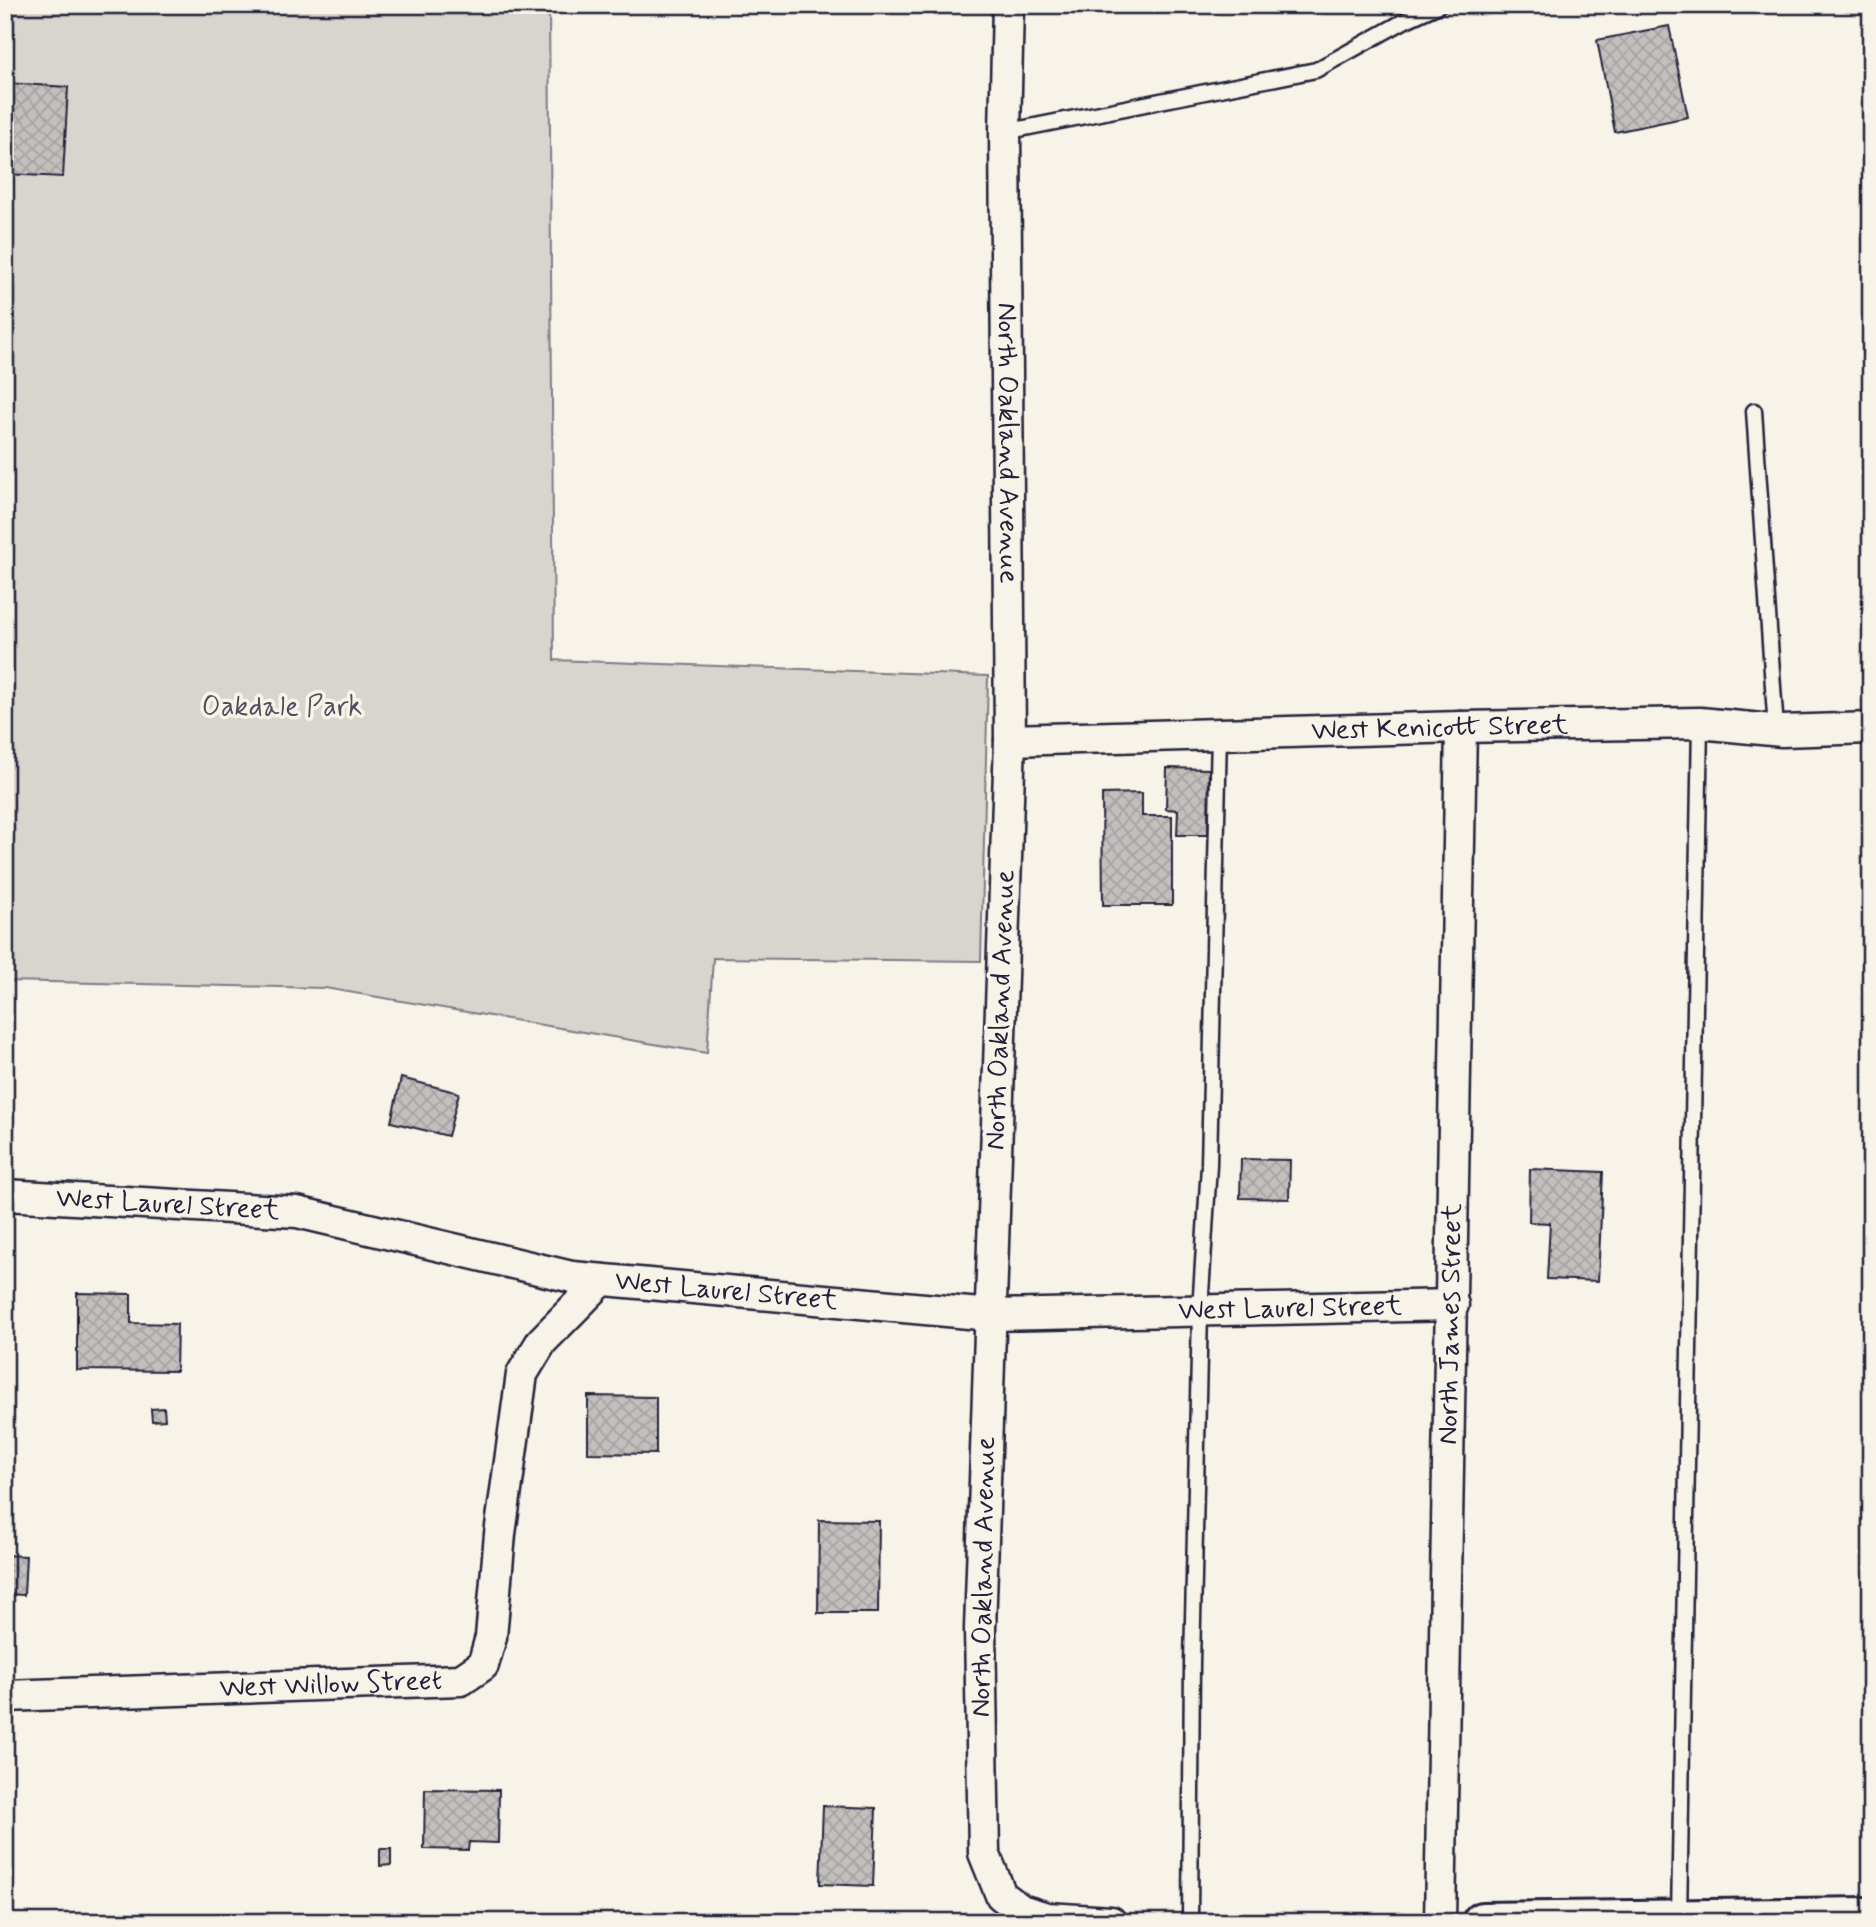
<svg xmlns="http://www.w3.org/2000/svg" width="1876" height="1927" font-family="Mynerve,sans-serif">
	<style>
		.green { fill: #d8d5cf; stroke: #7d7c85; stroke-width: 2 }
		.building { fill: url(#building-cross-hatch); stroke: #22223b; stroke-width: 2 }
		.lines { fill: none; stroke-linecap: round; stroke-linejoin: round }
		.lane-casing { stroke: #22223b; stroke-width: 19 }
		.street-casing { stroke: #22223b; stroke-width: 35 }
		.secondary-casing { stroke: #22223b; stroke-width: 44 }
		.lane { stroke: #f7f3e8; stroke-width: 14 }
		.street { stroke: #f7f3e8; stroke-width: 30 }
		.secondary { stroke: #f7f3e8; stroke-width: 38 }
		.labels { text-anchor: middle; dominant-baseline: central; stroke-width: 7; stroke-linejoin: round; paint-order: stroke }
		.street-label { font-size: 28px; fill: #22223b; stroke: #f7f3e8 }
		.park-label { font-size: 28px; fill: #504f60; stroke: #f7f3e8 }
	</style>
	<defs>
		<pattern id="building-cross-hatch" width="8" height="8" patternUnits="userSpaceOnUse" patternTransform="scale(1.75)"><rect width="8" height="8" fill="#c2bfbd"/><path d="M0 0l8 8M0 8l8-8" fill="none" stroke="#a6a4a3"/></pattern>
	</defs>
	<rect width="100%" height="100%" fill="#f7f3e8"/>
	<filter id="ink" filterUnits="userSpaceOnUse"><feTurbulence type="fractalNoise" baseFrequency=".0143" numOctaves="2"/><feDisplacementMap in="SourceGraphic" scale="14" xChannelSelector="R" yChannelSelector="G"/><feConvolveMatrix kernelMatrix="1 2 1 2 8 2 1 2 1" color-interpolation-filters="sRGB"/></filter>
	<g filter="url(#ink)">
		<path class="green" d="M 5,5 L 549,5 L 554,660 L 988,676 L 981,961 L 713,958 L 707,1053 L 325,988 L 5,981 Z"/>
		<path class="building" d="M 1669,26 L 1688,117 L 1615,132 L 1597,40 Z
			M 5,83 L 68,87 L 63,177 L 5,174 Z
			M 1167,768 L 1209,769 L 1208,835 L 1177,835 L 1178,810 L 1166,809 Z
			M 1142,793 L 1142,816 L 1172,816 L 1172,905 L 1103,905 L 1102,794 Z
			M 401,1078 L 459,1093 L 448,1136 L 391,1122 Z
			M 1241,1159 L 1290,1160 L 1289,1199 L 1240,1198 Z
			M 1530,1169 L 1603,1172 L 1598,1281 L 1547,1279 L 1550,1223 L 1529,1222 Z
			M 77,1293 L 131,1294 L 131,1323 L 177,1324 L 176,1371 L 77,1370 Z
			M 588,1396 L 656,1397 L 656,1454 L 588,1453 Z
			M 164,1408 L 165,1420 L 152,1421 L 151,1409 Z
			M 819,1520 L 879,1521 L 878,1613 L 818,1613 Z
			M 5,1555 L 26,1556 L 24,1595 L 5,1594 Z
			M 425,1789 L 499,1790 L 498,1843 L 469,1842 L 468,1850 L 424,1849 Z
			M 823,1806 L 876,1808 L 873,1886 L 820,1884 Z
			M 380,1849 L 391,1849 L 391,1865 L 380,1866 Z"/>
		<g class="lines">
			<defs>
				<path id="lane" d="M 1005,132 L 1316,70 L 1406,20 L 1439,5
					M 1754,411 L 1776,730
					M 1679,1918 L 1700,723
					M 998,1922 L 1021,1910
					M 1190,1922 L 1192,1664 L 1200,1311 L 1209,1165 L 1219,734"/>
				<g id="street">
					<path id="s1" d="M 1008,5 L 1005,132 L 1010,740 L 980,1629 L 984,1853 L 1001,1895 L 1021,1910 L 1047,1918 L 1111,1922"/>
					<path id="s2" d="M 1010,740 L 1461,727 L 1700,723 L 1782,731 L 1871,728"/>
					<path id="s3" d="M 5,1195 L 297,1212 L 572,1277 L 991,1315 L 1453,1305"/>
					<path id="s4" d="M 5,1696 L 461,1680 L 483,1665 L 491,1637 L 500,1534 L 522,1374 L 542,1341 L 602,1280"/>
					<path id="s5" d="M 1440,1922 L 1461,727"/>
				</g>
				<path id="secondary" d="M 1482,1922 L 1871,1917"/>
			</defs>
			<use href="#lane" class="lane-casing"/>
			<use href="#street" class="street-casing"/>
			<use href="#secondary" class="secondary-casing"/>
			<use href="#lane" class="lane"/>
			<use href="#street" class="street"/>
			<use href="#secondary" class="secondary"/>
		</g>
	</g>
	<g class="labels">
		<g class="street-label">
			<text stroke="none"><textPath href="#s1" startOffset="438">North Oakland Avenue</textPath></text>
			<text stroke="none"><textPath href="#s2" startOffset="430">West Kenicott Street</textPath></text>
			<text transform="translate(1001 1010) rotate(-88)">North Oakland Avenue</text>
			<text stroke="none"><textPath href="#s3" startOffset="163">West Laurel Street</textPath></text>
			<text stroke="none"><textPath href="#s3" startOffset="730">West Laurel Street</textPath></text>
			<text stroke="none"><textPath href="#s3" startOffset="1295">West Laurel Street</textPath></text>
			<text stroke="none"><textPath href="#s5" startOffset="598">North James Street</textPath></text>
			<text transform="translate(984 1577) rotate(-89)">North Oakland Avenue</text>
			<text stroke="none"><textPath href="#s4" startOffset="326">West Willow Street</textPath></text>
		</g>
		<g class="park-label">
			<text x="282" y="707">Oakdale Park</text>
		</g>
	</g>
	<rect width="1876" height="1927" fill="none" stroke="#f7f3e8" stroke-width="28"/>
	<rect x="14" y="14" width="1848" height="1899" fill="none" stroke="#22223b" stroke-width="2.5" filter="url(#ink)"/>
</svg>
